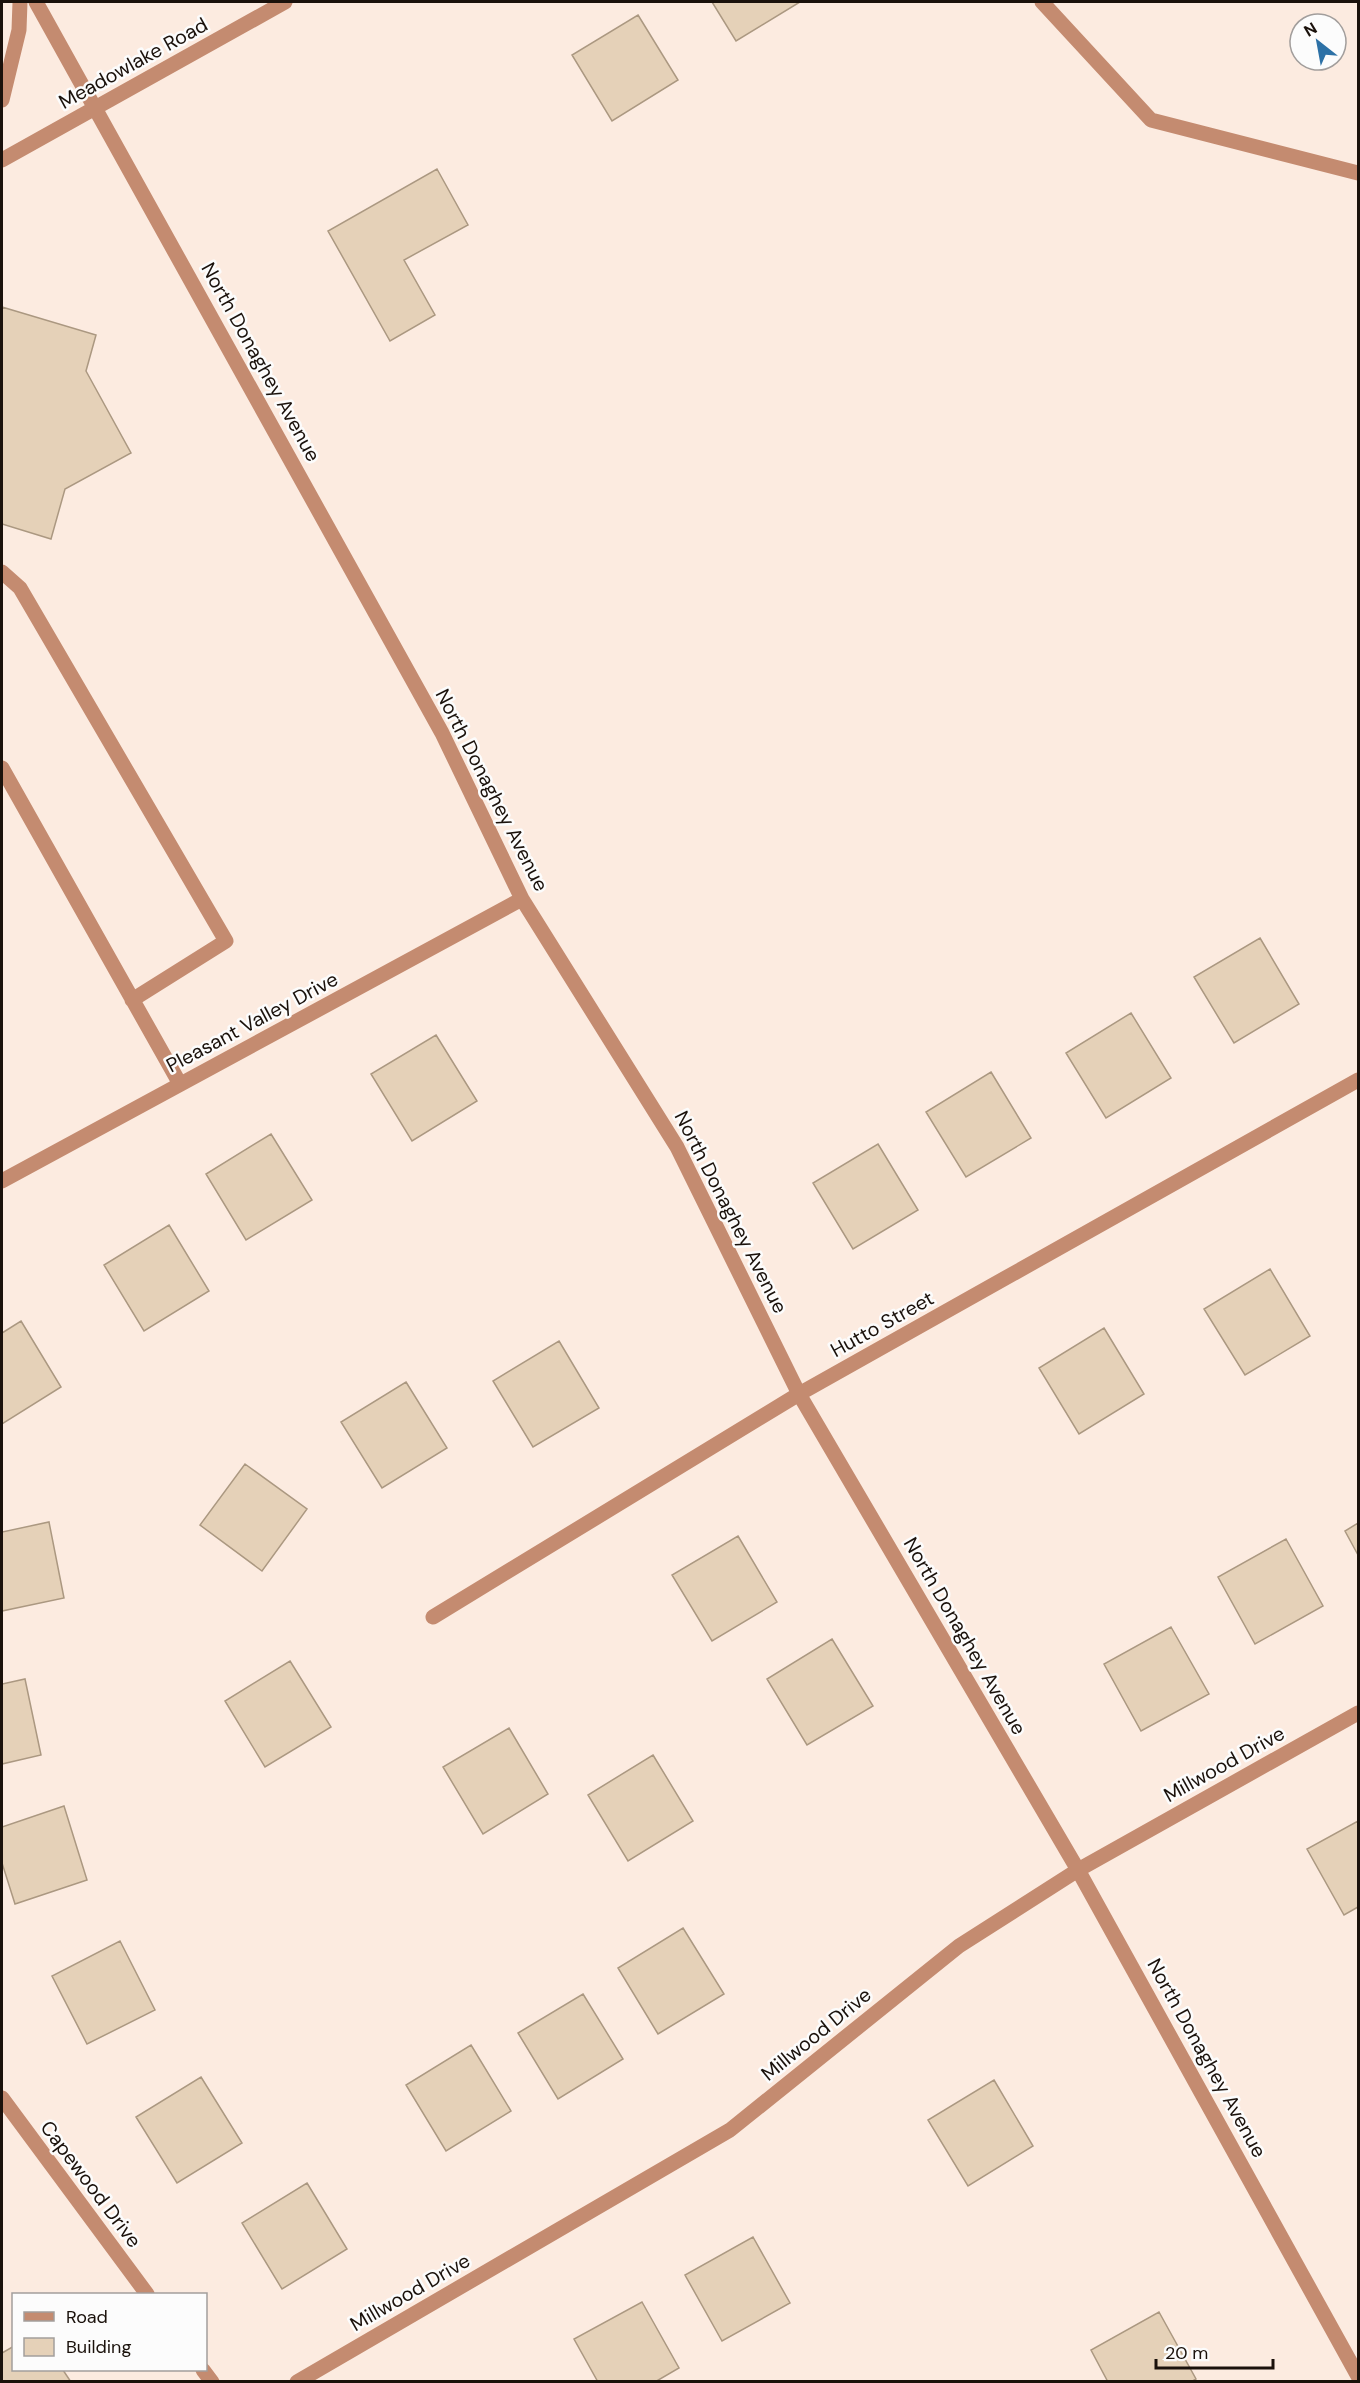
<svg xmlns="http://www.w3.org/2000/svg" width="1360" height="2383" font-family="'DM Sans',sans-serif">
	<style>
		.building { fill: #e5d1b8; stroke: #ab9881; stroke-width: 1.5 }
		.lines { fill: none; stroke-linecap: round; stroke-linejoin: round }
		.minor { stroke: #c48b70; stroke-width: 15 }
		.labels { text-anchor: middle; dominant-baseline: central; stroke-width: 5; stroke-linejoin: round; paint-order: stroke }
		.street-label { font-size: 20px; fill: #1a110b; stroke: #fcfcfc }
	</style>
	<rect width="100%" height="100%" fill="#fcebe0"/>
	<path class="building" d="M 712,2 L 800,2 L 736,41 Z
		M 638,15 L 678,80 L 612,121 L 572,55 Z
		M 437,169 L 468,225 L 404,260 L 435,315 L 390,341 L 328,231 Z
		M 2,307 L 96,335 L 86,371 L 131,453 L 65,489 L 51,539 L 2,524 Z
		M 1260,938 L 1299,1004 L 1234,1043 L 1194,977 Z
		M 1131,1013 L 1171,1078 L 1106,1118 L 1066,1053 Z
		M 436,1035 L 477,1101 L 412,1141 L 371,1074 Z
		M 991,1072 L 1031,1138 L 966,1177 L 926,1112 Z
		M 271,1134 L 312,1200 L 246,1240 L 206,1174 Z
		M 878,1144 L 918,1210 L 853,1249 L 813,1183 Z
		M 169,1225 L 209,1291 L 144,1331 L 104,1265 Z
		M 1270,1269 L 1310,1336 L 1245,1375 L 1204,1309 Z
		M 21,1321 L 61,1387 L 2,1424 L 2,1333 Z
		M 1104,1328 L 1144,1394 L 1079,1434 L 1039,1368 Z
		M 559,1341 L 599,1408 L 533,1447 L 493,1381 Z
		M 406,1382 L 447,1448 L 382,1488 L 341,1422 Z
		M 245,1464 L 307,1509 L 262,1571 L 200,1525 Z
		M 49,1522 L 64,1598 L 2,1611 L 2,1532 Z
		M 1358,1523 L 1358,1555 L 1345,1531 Z
		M 738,1536 L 777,1602 L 712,1641 L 672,1575 Z
		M 1286,1539 L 1323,1606 L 1255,1644 L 1218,1577 Z
		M 1171,1627 L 1209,1694 L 1141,1731 L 1104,1664 Z
		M 832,1639 L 873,1706 L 807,1745 L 767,1679 Z
		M 290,1661 L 331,1727 L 265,1767 L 225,1701 Z
		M 25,1679 L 41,1755 L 2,1764 L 2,1684 Z
		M 509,1728 L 548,1794 L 483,1834 L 443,1767 Z
		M 653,1755 L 693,1821 L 628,1861 L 588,1795 Z
		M 64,1806 L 87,1880 L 15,1904 L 2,1863 L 2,1827 Z
		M 1358,1821 L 1358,1907 L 1344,1915 L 1307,1849 Z
		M 683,1928 L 724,1994 L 658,2034 L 618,1968 Z
		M 120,1941 L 155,2010 L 87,2044 L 52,1976 Z
		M 583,1994 L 623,2059 L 558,2099 L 518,2033 Z
		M 471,2045 L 511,2111 L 446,2151 L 406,2085 Z
		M 201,2077 L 242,2143 L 177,2183 L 136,2117 Z
		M 994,2080 L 1033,2146 L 968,2186 L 928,2120 Z
		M 307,2183 L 347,2249 L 282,2289 L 242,2223 Z
		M 753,2237 L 790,2303 L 722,2341 L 685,2275 Z
		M 642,2302 L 679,2368 L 655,2382 L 598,2382 L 574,2339 Z
		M 1159,2312 L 1196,2379 L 1191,2382 L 1108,2382 L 1091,2350 Z
		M 14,2346 L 14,2370 L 63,2370 L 71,2382 L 2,2382 L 2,2353 Z"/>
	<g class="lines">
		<path class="minor" d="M 36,2 L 442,733 L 522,899 L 677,1147 L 799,1394 L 1078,1870 L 1358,2376
			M 1042,2 L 1151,120 L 1358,173
			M 2,100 L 19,30 L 20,2
			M 2,160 L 285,2
			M 2,572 L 20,588 L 226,941 L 132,1000
			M 2,768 L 180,1084
			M 2,1181 L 522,899
			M 433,1617 L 799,1394 L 1358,1080
			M 2,2098 L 147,2294
			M 203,2370 L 212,2382
			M 297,2382 L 730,2130 L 959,1946 L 1078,1870 L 1358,1713"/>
	</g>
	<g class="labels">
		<g class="street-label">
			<text transform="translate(133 63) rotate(-29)">Meadowlake Road</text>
			<text transform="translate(261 362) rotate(61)">North Donaghey Avenue</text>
			<text transform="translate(492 790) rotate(63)">North Donaghey Avenue</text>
			<text transform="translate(252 1022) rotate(-28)">Pleasant Valley Drive</text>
			<text transform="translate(731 1212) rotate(63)">North Donaghey Avenue</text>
			<text transform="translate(882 1324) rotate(-29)">Hutto Street</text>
			<text transform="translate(965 1636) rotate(60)">North Donaghey Avenue</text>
			<text transform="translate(1224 1764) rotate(-29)">Millwood Drive</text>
			<text transform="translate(816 2034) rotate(-39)">Millwood Drive</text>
			<text transform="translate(1207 2058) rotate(61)">North Donaghey Avenue</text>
			<text transform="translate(91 2184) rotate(53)">Capewood Drive</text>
			<text transform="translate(410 2292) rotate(-30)">Millwood Drive</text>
		</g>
	</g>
	<rect width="1360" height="2383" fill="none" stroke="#1a110b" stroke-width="6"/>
	<rect x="12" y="2293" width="195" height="78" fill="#fcfcfc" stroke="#a29e9c" stroke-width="1.5"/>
	<rect x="24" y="2312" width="30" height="9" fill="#c48b70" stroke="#a29e9c" stroke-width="1.5"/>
	<text x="66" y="2323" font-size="18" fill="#1a110b">Road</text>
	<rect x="24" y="2338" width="30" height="18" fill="#e5d1b8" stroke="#a29e9c" stroke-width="1.5"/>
	<text x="66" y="2353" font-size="18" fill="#1a110b">Building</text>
	<g transform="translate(1318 42) rotate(329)"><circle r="28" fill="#fcfcfc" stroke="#a29e9c" stroke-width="1.5"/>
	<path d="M0-4.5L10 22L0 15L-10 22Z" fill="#2d71a6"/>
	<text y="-9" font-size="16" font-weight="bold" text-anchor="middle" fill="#1a110b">N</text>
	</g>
	<path d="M1156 2359v9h117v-9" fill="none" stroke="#1a110b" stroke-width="3"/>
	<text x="1165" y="2359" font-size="18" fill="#1a110b" stroke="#fcfcfc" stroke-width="4.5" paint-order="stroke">20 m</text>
</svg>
